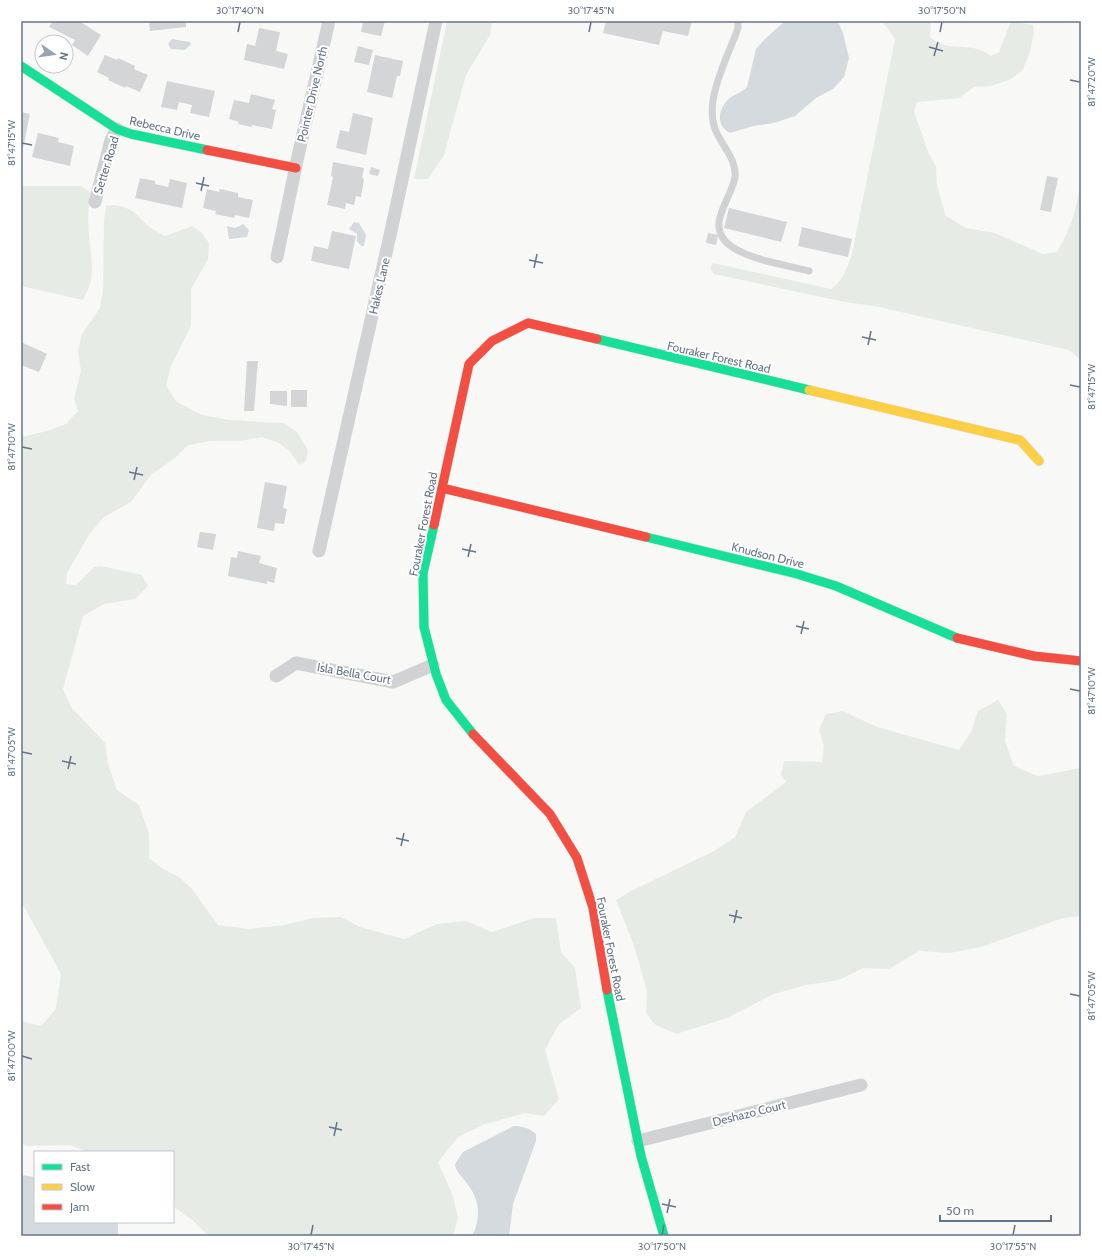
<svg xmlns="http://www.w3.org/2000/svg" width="1102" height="1257" font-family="Cabin,sans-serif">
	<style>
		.green { fill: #e7ebe5 }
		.water { fill: #d4dade }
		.building { fill: #d4d5d6 }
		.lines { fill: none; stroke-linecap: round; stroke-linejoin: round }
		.fast-casing { stroke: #d4d6d7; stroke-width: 10 }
		.slow-casing { stroke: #d4d6d7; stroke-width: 10 }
		.jam-casing { stroke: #d4d6d7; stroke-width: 10 }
		.lane { stroke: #d1d2d3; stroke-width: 7 }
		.street { stroke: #d1d2d3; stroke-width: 13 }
		.fast { stroke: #16e098; stroke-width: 9 }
		.slow { stroke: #ffcf43; stroke-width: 9 }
		.jam { stroke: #f24e42; stroke-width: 9 }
		.ticks { fill: none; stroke: #657589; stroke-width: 1.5 }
		.labels { text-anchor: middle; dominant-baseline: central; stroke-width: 4; stroke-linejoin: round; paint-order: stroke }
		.street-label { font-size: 12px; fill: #657589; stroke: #fff }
		.neatline { fill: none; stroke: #657589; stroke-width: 1.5 }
		.ticks-label { font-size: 10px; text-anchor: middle; fill: #657589 }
	</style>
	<rect width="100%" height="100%" fill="#f8f8f7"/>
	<path class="green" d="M 447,21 L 492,21 L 490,35 L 466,75 L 444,155 L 428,179 L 414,179 Z
		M 882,21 L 931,21 L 930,37 C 947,52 962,43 980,50 C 984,51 988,54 991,56 L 999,52 L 1011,21 L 1033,25 L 1034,32 L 1030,52 L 1022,71 L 1009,80 L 991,86 L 974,87 L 959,98 L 917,102 L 914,111 L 928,152 L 936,166 L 937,186 L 946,216 L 966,228 L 995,233 L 1043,254 L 1057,252 C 1073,225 1080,199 1081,168 L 1081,360 L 1069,350 L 879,307 L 840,301 L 714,274 L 710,268 L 713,263 L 831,289 C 844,280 847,268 852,253 L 895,39 Z
		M 21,186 L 81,186 L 90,192 C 89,206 87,220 89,235 C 91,262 97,275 83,300 L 21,286 Z
		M 114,205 C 137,209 135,215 151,228 C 155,231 160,233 165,236 L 192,226 L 202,233 L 209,243 L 208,259 L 191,289 L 191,326 L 171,366 L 166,386 L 177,402 L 202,415 L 229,420 L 283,423 L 297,432 L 308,450 L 306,461 L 299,465 L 290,452 L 279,443 L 262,437 L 240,441 L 210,441 L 188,445 L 176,457 L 151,475 L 131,502 L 104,517 L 90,533 L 67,573 L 66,584 L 76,585 L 94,567 L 101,566 L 142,575 L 148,586 L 135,599 L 104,604 L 83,616 L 63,689 L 71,707 L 105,743 L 108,764 L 117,790 L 139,805 L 149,834 L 149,858 L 163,869 L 179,877 L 192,889 L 218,925 L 248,929 L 284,925 L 313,918 L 341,917 L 360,927 L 404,939 L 437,924 L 466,921 L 492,932 L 534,918 L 556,918 L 561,952 L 575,968 L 581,1008 L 559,1024 L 545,1050 L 559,1099 L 544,1116 L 525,1113 L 485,1124 L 458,1137 L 438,1162 L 453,1196 L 458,1217 L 453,1236 L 209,1236 L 191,1219 L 173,1206 L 173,1152 L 87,1152 L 70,1145 L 27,1146 L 21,1144 L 21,1021 L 41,1026 L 56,1009 L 61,974 L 21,901 L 21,437 L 47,431 L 66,424 L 78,411 L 74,398 L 81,371 L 78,351 L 82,334 L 100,308 L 103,290 L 104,221 L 106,206 Z
		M 998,700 L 1007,714 L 1005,741 L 1014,766 L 1038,776 L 1081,768 L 1081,916 L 1063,918 L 981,947 L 950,953 L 919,951 L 889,969 L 863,968 L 839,980 L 806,985 L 774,994 L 727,1018 L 676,1034 L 654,1024 L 646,1013 L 647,991 L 634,946 L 616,900 L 631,891 L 714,851 L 735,837 L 746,812 L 786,782 L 781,774 L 784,761 L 822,762 L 824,746 L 819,730 L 826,714 L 843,711 L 877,727 L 959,750 L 971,732 L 978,711 Z"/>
	<path class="water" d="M 785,21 L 835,21 L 839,24 L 843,33 L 849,58 L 844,77 L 833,89 L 816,98 L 795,116 L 774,123 L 753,126 L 730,133 C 714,125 719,106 731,97 C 737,93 743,92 747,87 L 756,49 L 765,39 Z
		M 172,39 L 190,42 L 191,44 L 185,50 L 171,49 L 168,44 Z
		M 354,222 L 359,223 L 366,235 L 364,246 L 361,246 L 357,241 L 357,234 L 349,229 Z
		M 243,224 L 249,230 L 247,237 L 229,239 L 227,226 L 235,228 Z
		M 514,1126 C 522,1126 529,1128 536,1134 L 536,1141 L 513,1204 L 509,1236 L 472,1236 C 481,1219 480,1200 468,1185 C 463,1177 456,1173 455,1164 L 463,1152 Z
		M 21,1175 L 35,1177 L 35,1222 L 118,1222 L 118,1236 L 21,1236 Z"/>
	<path class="building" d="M 53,21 L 79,21 L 101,35 L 88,56 L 72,45 L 75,40 L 49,27 Z
		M 149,21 L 186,21 L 186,27 L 150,31 Z
		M 363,21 L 385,21 L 381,36 L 361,32 Z
		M 606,21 L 692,21 L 688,36 L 663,31 L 659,45 L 603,33 Z
		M 259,28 L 280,32 L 276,51 L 288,54 L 284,69 L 244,60 L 247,44 L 255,46 Z
		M 358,46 L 373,50 L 369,65 L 354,62 Z
		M 105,55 L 117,60 L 118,58 L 135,66 L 134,69 L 148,75 L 140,92 L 126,86 L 125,88 L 108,80 L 109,78 L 97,72 Z
		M 375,55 L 403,61 L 400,76 L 397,76 L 392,98 L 367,92 Z
		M 167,81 L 215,91 L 209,117 L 190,113 L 192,105 L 179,102 L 177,110 L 161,107 Z
		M 251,94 L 275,100 L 272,109 L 276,110 L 272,129 L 252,125 L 252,127 L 238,124 L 239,122 L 229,119 L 234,100 L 249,103 Z
		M 21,112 L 30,114 L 23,148 L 21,147 Z
		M 353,113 L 373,118 L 366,155 L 336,148 L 340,130 L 349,132 Z
		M 38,133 L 59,138 L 58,142 L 74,146 L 70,166 L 32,157 Z
		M 333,162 L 364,168 L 362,178 L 364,179 L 361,197 L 356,196 L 354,205 L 346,203 L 345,209 L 327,205 L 333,177 L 331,176 Z
		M 371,167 L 380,170 L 378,176 L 369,174 Z
		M 1047,176 L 1058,178 L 1051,212 L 1040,210 Z
		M 140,178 L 155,181 L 155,184 L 168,187 L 170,179 L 187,183 L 182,208 L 135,198 Z
		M 207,189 L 219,192 L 220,189 L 238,193 L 238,197 L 253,200 L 249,218 L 235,215 L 234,218 L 215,214 L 216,211 L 203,208 Z
		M 729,208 L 787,222 L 781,242 L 724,228 Z
		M 802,227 L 852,239 L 848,257 L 798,246 Z
		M 332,231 L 356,236 L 349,269 L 311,261 L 314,246 L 328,249 Z
		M 708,233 L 718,235 L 716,245 L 706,243 Z
		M 21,342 L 47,354 L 39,372 L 21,365 Z
		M 247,361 L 258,361 L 254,411 L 244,411 Z
		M 291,390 L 307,390 L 307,407 L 291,407 Z
		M 270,391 L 287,391 L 287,406 L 270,404 Z
		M 265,482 L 287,486 L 283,508 L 287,509 L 284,524 L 275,523 L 274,531 L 257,528 Z
		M 200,532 L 216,534 L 213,550 L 197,547 Z
		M 238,551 L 261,556 L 259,563 L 277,568 L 274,583 L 267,581 L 267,584 L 228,576 L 231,557 L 237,558 Z"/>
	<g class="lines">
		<defs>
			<path id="fast" d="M 21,66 L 117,129 L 131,134 L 207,150
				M 597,339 L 809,390
				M 434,525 L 423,573 L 424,627 L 436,674 L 446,700 L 473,734
				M 646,537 L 797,574 L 836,586 L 957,638
				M 607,990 L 641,1156 L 664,1236"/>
			<path id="slow" d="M 809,390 L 1020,440 L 1039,461"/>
			<path id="jam" d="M 207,150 L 296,168
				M 442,488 L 646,537
				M 434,525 L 469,364 L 492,341 L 528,323 L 597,339
				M 957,638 L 1034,656 L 1081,661
				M 473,734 L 550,814 L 577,858 L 593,908 L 607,990"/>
		</defs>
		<use href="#fast" class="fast-casing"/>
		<use href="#slow" class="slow-casing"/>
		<use href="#jam" class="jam-casing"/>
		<path class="lane" d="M 738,21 L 738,28 C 728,57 704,99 715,129 C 721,145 737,159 735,177 C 732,198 707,222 726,242 C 743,259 786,265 809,271"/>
		<path class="street" d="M 95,202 L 111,140 L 117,129
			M 277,257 L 298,156 L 329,21
			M 319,551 L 391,231 L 436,21
			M 276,676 L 296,663 L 393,682 L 433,665
			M 638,1141 L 861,1085"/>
		<use href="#fast" class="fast"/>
		<use href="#slow" class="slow"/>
		<use href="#jam" class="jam"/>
	</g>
	<path class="ticks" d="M 238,32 L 240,22M 589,32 L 591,22M 940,32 L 942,22M 929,47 L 943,51M 934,56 L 938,42M 1070,80 L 1080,82M 22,143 L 32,145M 196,183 L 209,186M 201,191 L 204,177M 529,260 L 543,263M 534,268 L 537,254M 862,337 L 876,340M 868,345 L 871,331M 1070,385 L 1080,387M 22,447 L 32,449M 129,472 L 143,475M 134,480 L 137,467M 462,549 L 476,552M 468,557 L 471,544M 796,626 L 809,629M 801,634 L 804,621M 1070,689 L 1080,691M 22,752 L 32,754M 62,761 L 76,764M 68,769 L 71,756M 396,838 L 409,841M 401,846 L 404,833M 729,915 L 742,918M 734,923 L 737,910M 1070,994 L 1080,996M 22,1056 L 32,1059M 329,1127 L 342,1130M 334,1136 L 337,1122M 662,1204 L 676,1207M 667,1213 L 670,1199M 311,1235 L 313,1225M 662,1235 L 664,1225M 1013,1235 L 1015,1225"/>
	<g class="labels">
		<g class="street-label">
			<text transform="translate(312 94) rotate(-77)">Pointer Drive North</text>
			<text transform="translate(165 128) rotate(13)">Rebecca Drive</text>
			<text transform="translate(106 165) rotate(-73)">Setter Road</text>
			<text transform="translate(379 286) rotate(-77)">Hakes Lane</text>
			<text transform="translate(719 357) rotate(13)">Fouraker Forest Road</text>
			<text transform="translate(423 524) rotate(-79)">Fouraker Forest Road</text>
			<text transform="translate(768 555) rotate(14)">Knudson Drive</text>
			<text transform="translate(354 673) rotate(10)">Isla Bella Court</text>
			<text transform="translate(611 949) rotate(79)">Fouraker Forest Road</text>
			<text transform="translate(749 1113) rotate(-14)">Deshazo Court</text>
		</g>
	</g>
	<rect width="1102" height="1257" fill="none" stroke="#ffffff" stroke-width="44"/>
	<rect x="34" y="1151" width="140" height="72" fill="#ffffff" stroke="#c1c8d0"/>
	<rect x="42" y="1164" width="20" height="6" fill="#16e098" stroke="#c1c8d0"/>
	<text x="70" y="1171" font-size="12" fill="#657589">Fast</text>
	<rect x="42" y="1184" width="20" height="6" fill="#ffcf43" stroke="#c1c8d0"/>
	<text x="70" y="1191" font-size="12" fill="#657589">Slow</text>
	<rect x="42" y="1204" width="20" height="6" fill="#f24e42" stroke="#c1c8d0"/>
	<text x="70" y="1211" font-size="12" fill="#657589">Jam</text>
	<g transform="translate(54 54) rotate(103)"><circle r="19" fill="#ffffff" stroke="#c1c8d0"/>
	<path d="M0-3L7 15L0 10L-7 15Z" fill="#98a3b0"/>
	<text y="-6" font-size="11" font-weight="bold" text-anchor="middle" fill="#657589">N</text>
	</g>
	<path d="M940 1215v6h111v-6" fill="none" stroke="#657589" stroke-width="2"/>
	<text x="946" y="1215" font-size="12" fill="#657589" stroke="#ffffff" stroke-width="3" paint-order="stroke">50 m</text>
	<rect x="22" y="22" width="1058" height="1213" class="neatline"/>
	<g class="ticks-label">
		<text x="240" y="14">30°17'40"N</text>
		<text x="591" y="14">30°17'45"N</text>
		<text x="942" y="14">30°17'50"N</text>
		<text transform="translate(1091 82) rotate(-90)" y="4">81°47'20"W</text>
		<text transform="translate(11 143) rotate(-90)" y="4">81°47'15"W</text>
		<text transform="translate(1091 387) rotate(-90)" y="4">81°47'15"W</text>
		<text transform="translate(11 447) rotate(-90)" y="4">81°47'10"W</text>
		<text transform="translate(1091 691) rotate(-90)" y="4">81°47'10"W</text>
		<text transform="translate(11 752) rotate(-90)" y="4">81°47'05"W</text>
		<text transform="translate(1091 996) rotate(-90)" y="4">81°47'05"W</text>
		<text transform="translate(11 1056) rotate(-90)" y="4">81°47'00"W</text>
		<text x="311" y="1250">30°17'45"N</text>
		<text x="662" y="1250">30°17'50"N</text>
		<text x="1013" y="1250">30°17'55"N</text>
	</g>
</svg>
